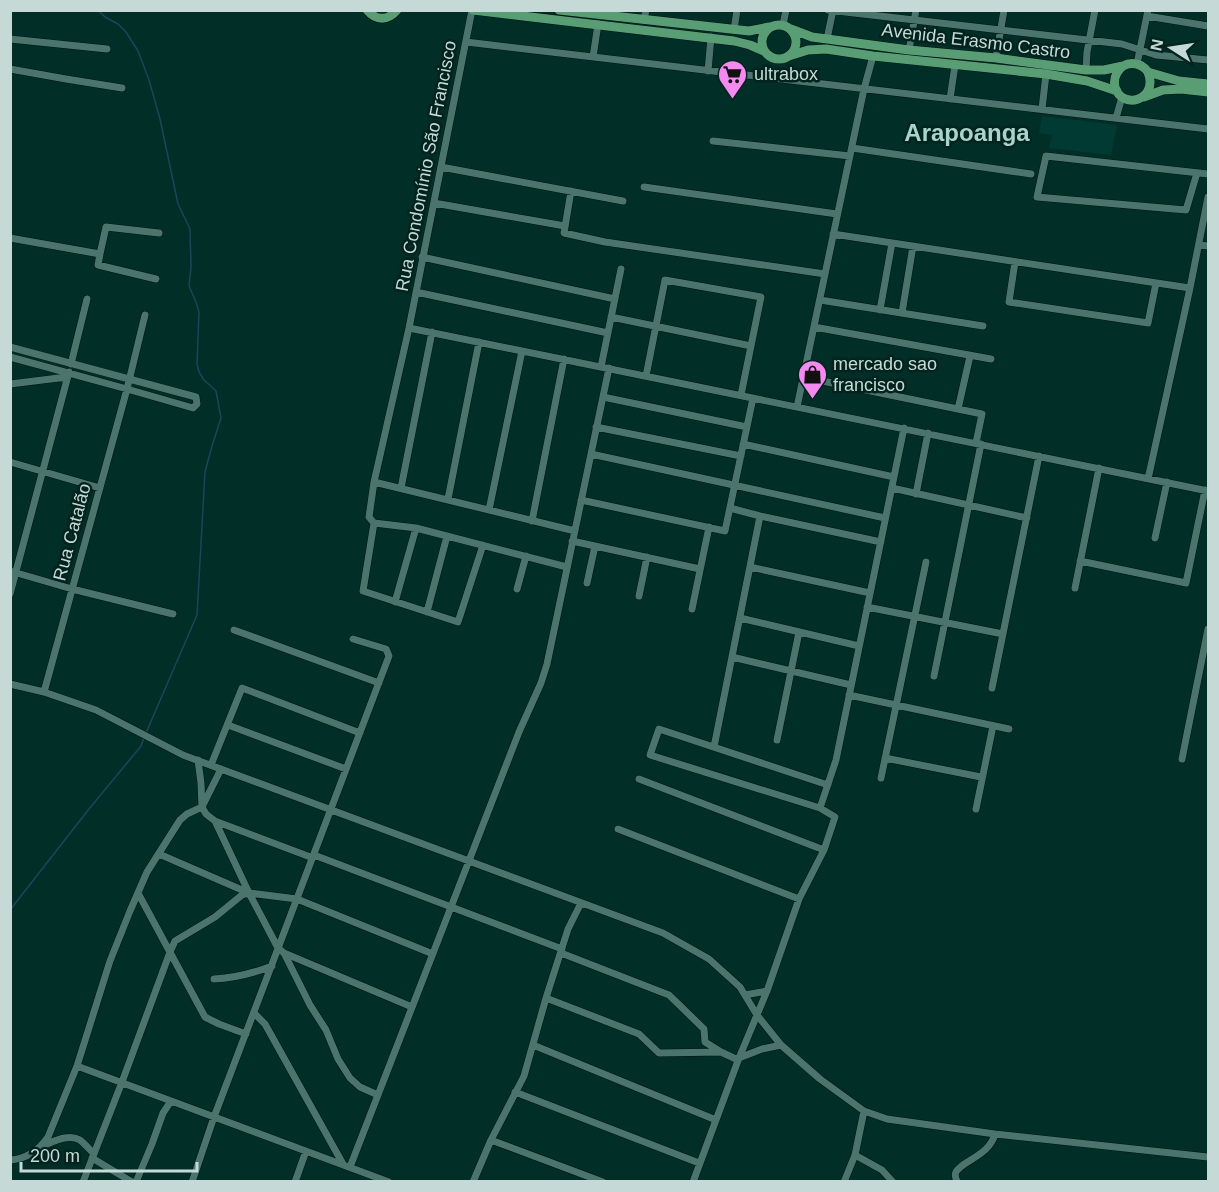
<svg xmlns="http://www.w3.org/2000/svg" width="1219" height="1192" font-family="Helvetica,sans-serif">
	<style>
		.built { fill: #003a32 }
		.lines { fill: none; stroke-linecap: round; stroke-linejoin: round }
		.stream { stroke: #1e435b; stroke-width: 1.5 }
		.minor-casing { stroke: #011411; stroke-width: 8 }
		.major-casing { stroke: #011411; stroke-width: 10 }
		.minor { stroke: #4b746c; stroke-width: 7 }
		.major { stroke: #599d75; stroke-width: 9 }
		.labels { text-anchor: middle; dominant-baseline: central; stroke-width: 5; stroke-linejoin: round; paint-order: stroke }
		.street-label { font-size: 18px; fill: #c5dad6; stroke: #03231e }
		.poi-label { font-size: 18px; fill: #c5dad6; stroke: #03231e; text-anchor: start }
		.district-label { font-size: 24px; font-weight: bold; fill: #a8d4cb; stroke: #03231e }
	</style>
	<rect width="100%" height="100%" fill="#022e28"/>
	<path class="built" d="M 1042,116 L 1117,125 L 1111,155 L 1049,148 L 1052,135 L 1039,133 Z"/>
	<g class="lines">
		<path class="stream" d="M 98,10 L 105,17 L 118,24 L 126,32 L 138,51 L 149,80 L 160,119 L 178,204 L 190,229 L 191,267 L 189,286 L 196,302 L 199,312 L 197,364 L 199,372 L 204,380 L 216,391 L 221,418 L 212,446 L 205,472 L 197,615 L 146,733
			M 10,910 L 89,809 L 141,746 L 144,737"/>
		<defs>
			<path id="minor" d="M 472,10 L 409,328 L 374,482 L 369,517 L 374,523 L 416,528 L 567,567
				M 828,10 L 1122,44 L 1156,55 L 1208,60
				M 1147,16 L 1208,26
				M 644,20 L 646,10
				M 783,25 L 786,10
				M 734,30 L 737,10
				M 10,39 L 107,49
				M 827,39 L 833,10
				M 466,42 L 1208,129
				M 909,50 L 916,10
				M 593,57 L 598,24
				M 996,58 L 1004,10
				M 1137,64 L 1148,10
				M 10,69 L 66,79 L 122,88
				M 1086,70 L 1087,52 L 1095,10
				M 708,71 L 711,37
				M 950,99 L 955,65
				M 1042,109 L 1046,74
				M 1116,118 L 1122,97
				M 713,141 L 850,156
				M 852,148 L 1031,174
				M 441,167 L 623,201
				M 1197,173 L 1186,210 L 1037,197 L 1046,156 L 1208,174
				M 644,187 L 837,214
				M 571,191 L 564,233 L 605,242 L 825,274
				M 434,203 L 565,226
				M 833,234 L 1190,288
				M 10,238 L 100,254 L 106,227 L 159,233
				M 1199,245 L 1208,246
				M 100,254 L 98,265 L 156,279
				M 422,257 L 615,299
				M 1015,262 L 1009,302 L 1148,323 L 1156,283
				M 416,292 L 608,333
				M 820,300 L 983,326
				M 880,310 L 892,243
				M 902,313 L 913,246
				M 611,317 L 751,346
				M 814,327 L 991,359
				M 409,328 L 1208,491
				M 10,347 L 196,397 L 197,404 L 193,408 L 127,389 L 10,357
				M 71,364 L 87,299
				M 601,367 L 621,269
				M 646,376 L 665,280 L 761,297 L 741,395
				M 803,377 L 982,414 L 976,443
				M 10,384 L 67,377
				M 603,397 L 747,427
				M 797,407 L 864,89 L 873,56
				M 958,409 L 970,356
				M 596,427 L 741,456
				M 743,444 L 894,477
				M 591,454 L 885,518
				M 10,462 L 100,488
				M 1148,479 L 1190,288 L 1208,197
				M 374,482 L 575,531
				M 401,488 L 432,332
				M 892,488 L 1027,518
				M 916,494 L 928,433
				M 448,499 L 479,342
				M 581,500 L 725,531 L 753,398
				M 730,508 L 760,516 L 881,542
				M 489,510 L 522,351
				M 532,521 L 564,359
				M 374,523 L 363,591 L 458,622 L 483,545
				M 1155,538 L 1167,482
				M 572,541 L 700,569
				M 1080,561 L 1186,583 L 1205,490
				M 750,567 L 870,593
				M 10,571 L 72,589 L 173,614
				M 587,583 L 595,546
				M 1075,588 L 1099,468
				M 517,589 L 526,556
				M 10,594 L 69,372
				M 639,596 L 647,557
				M 395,602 L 416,528
				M 867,607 L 1003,634
				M 692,609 L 709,527
				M 427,612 L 447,536
				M 740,618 L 859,646
				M 234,630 L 379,683
				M 732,657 L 851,685
				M 934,676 L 981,444
				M 10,684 L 44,692 L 96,710 L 183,755 L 663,933 L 709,959 L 740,987 L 757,1015 L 781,1045 L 820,1079 L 864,1111 L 887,1119 L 995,1134 L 1208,1157
				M 992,688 L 1039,456
				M 44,692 L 127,389 L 145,315
				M 849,695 L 1009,729
				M 228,725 L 346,769
				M 777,740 L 799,632
				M 714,747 L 760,516
				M 885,758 L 981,777
				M 1182,759 L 1208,629
				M 198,760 L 201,783 L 202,807 L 206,814 L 215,821 L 249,893 L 278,948 L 284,953 L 412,1007
				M 211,765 L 242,688 L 360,733
				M 881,778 L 926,562
				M 639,779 L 824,850
				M 820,808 L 836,760 L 904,428
				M 976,809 L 993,726
				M 215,821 L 313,858
				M 618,829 L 799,899
				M 159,854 L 249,893 L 297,899 L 433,954
				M 314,855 L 562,949
				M 138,893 L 205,1017 L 219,1024 L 246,1034
				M 284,953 L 310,1005 L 326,1030 L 338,1059 L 350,1078 L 360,1087 L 378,1095
				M 561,953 L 669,995 L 704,1029 L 705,1042 L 721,1052 L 738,1060
				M 214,979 C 233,978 254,973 272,966
				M 745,995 L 767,991
				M 546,998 L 639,1034 L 659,1053 L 721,1052
				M 254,1013 L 265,1024 L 343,1164
				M 533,1045 L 716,1120
				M 739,1058 L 762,1049 L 781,1045
				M 77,1066 L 110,961 L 130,911 L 147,872 L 180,820 L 187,814 L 202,807 L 221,769
				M 515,1092 L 699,1163
				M 491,1140 L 603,1182
				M 42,1146 C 53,1142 68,1133 80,1140 C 85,1144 90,1150 94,1154
				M 855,1155 L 882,1170 L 893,1182
				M 92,1158 L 132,1182
				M 10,1160 C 27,1159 39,1150 48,1137 L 77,1066 L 389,1182
				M 350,1167 L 519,732 L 541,683 L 547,664 L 609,368
				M 83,1182 L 122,1082 L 170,952 L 175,941 L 215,917 L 242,895 L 249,893
				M 136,1182 L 152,1144 L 163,1113 L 171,1101
				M 192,1182 L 214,1117 L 389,656 L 386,649 L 353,639
				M 295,1182 L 306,1151
				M 473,1182 L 491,1140 L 524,1076 L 546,998 L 568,929 L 581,903
				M 693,1182 L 739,1058 L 767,991 L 799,899 L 824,850 L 835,817 L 820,808 L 650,755 L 659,729 L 828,785
				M 844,1182 L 855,1155 L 864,1111
				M 957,1182 C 956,1178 954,1175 956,1172 C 957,1170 962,1166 963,1165 C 976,1156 990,1151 995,1134"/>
			<path id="major" d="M 367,10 C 376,21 388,21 397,10
				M 473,10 L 734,41 L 750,45 L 764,51
				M 559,10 L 749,31 L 769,27
				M762 42a17 17 0 1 1 34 0a17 17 0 1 1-34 0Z
				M 791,29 L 812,37 L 827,39 L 909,50 L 996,58 L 1086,70 L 1104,70 L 1123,66
				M 789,56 L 808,50 L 826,49 L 873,56 L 1046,74 L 1087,81 L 1117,91
				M 1148,72 C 1159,100 1122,111 1115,87 C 1114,82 1114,78 1117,73 C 1124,60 1140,61 1148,72 L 1179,81 L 1208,84
				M 1144,97 L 1163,90 L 1181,89 L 1208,92"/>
		</defs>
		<use href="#minor" class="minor-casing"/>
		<use href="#major" class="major-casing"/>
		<use href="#minor" class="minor"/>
		<use href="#major" class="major"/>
	</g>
	<defs>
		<symbol id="supermarket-pin" viewBox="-11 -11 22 30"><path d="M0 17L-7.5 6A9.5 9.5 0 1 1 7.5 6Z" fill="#f489f0" stroke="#03231e"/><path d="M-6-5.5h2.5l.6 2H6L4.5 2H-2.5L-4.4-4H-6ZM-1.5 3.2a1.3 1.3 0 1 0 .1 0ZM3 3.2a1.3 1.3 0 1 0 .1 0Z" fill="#111"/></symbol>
		<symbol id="shop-pin" viewBox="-11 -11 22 30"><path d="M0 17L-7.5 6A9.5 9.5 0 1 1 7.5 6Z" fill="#f489f0" stroke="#03231e"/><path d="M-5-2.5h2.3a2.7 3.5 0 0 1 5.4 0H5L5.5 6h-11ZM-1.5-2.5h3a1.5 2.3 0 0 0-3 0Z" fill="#111"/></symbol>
	</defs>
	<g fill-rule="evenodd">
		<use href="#supermarket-pin" x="716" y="58" width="33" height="45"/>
		<use href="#shop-pin" x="796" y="358" width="33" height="45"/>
	</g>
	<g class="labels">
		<g class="street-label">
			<text transform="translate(976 41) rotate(7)">Avenida Erasmo Castro</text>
			<text transform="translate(426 166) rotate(-79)">Rua Condomínio São Francisco</text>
			<text transform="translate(72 532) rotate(-75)">Rua Catalão</text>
		</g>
		<g class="poi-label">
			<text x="754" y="74">ultrabox</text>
			<text x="833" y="364">mercado sao<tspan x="833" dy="21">francisco</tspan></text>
		</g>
		<g class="district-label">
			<text x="967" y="132">Arapoanga</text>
		</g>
	</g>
	<rect width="1219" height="1192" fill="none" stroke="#c5dad6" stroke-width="24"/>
	<g transform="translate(1171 48) rotate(282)" stroke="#03231e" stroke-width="4.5" paint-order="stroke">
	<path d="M0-4.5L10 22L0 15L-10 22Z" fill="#c5dad6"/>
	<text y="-9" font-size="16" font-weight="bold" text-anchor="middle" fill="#c5dad6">N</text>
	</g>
	<path d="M21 1162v9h176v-9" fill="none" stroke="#c5dad6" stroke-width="3"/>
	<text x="30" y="1162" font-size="18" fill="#c5dad6" stroke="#03231e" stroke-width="4.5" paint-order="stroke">200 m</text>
</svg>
